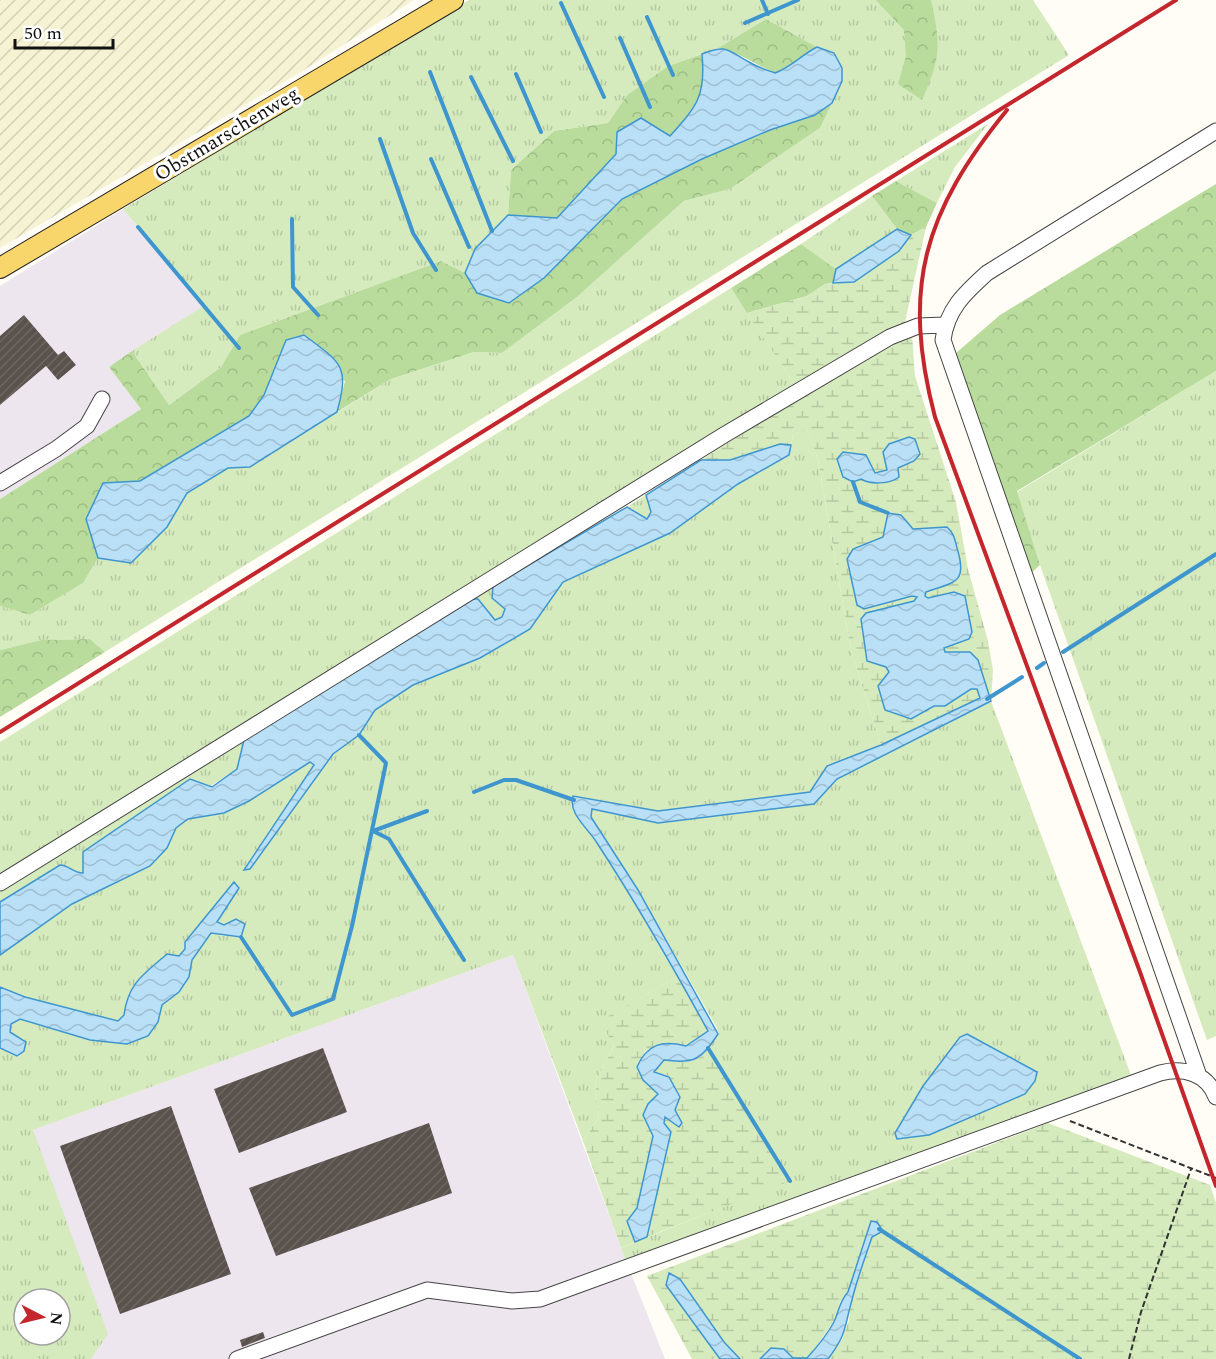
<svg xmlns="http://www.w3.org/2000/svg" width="1216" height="1359" font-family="Spectral,serif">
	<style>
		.industrial { fill: #eee6ef; fill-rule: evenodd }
		.farmland { fill: url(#farmland-furrows) }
		.grass { fill: url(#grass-tufts); fill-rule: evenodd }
		.forest { fill: url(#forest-crowns) }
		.wetland { fill: url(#wetland-marsh) }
		.water { fill: url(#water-waves); stroke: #3f96cf; stroke-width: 1.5 }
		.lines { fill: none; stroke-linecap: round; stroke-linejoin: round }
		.stream { stroke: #3f96cf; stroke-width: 4 }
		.building { fill: url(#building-hatch) }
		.minor-casing { stroke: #444; stroke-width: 17 }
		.major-casing { stroke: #222; stroke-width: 22 }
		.path { stroke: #333; stroke-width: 2; stroke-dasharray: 6 3; stroke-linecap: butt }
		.minor { stroke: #fff; stroke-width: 15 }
		.major { stroke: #f9d66b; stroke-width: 20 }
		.rail { stroke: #c4262e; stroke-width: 4 }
		.labels { text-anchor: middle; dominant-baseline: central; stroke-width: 6; stroke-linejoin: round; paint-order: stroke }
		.street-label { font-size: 20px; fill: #111; stroke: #fff }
	</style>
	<defs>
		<pattern id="farmland-furrows" width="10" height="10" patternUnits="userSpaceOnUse" patternTransform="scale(1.5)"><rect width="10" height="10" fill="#f6f3d4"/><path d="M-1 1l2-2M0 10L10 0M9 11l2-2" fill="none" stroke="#d2cfb5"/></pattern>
		<pattern id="grass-tufts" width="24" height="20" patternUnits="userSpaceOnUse" patternTransform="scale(1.5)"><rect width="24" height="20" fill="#d5ebbd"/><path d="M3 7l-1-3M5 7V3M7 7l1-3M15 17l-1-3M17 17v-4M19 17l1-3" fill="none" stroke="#b6c8a1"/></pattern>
		<pattern id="forest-crowns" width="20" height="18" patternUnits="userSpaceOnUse" patternTransform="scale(1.5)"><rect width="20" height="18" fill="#b9dc9c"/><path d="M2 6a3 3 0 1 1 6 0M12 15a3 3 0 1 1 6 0" fill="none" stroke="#9ebc85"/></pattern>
		<pattern id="wetland-marsh" width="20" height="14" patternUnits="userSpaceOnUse" patternTransform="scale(1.5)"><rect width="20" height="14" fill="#d5ebbd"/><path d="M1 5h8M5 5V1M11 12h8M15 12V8" fill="none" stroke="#b6c8a1"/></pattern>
		<pattern id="water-waves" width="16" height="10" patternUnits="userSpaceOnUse" patternTransform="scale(1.5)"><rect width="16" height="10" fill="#b9e0f7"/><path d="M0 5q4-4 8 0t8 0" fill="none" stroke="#9ebfd3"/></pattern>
		<pattern id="building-hatch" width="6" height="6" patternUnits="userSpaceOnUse" patternTransform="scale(1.5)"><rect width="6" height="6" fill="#5a524d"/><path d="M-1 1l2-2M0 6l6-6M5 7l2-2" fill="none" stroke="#6d6662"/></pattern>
	</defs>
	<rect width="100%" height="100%" fill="#fffdf5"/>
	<path class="industrial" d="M 123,209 L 205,305 L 109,367 L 141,409 L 0,499 L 0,286 Z
		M 513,955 L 621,1248 L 665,1359 L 0,1359 L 0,1142 ZM 24,1299 L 60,1299 L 60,1335 L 24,1335 Z"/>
	<path class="farmland" d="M 0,0 L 414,0 L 296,75 L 0,248 Z"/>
	<path class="grass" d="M 469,0 L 1033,0 L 1069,55 L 105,652 L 90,639 L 41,640 L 0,650 L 0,606 L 30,615 L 83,583 L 98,558 L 131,563 L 167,527 L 187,493 L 228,468 L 250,467 L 391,379 L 474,352 L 502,353 L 577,297 L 684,201 L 730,189 L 820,128 L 842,81 L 834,53 L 817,47 L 766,19 L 718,48 L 668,66 L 627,95 L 608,123 L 554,131 L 511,170 L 508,215 L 475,249 L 465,273 L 441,261 L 240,335 L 221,367 L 169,405 L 132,351 L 205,305 L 123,209 Z
		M 988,124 L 955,167 L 937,203 L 896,181 Z
		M 872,196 L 897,229 L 836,269 L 801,244 Z
		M 731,288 L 795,385 L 0,876 L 0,742 Z
		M 1216,371 L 1216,1036 L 1207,1040 L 1040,565 L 1017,492 Z
		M 807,427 L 818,460 L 851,650 L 881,745 L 827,766 L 810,792 L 658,811 L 573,796 L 577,817 L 591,833 L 631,896 L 677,977 L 601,1021 L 614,1046 L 595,1083 L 599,1117 L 583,1141 L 513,955 L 33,1130 L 108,1334 L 91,1359 L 0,1359 L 0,1048 L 17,1056 L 10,1032 L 11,1024 L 20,1019 L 90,1040 L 158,1022 L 162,1005 L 179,992 L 189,978 L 192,960 L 211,933 L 224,936 L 224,925 L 217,922 L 238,888 L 233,883 L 185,942 L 185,949 L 179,956 L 127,997 L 124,1015 L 118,1021 L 25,997 L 0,987 L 0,955 L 72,904 L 150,866 L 167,848 L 176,828 L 188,819 L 221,814 L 249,801 L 310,762 L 315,765 L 244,869 L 333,754 L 359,735 L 375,710 L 413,685 L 478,659 L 530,629 L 563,582 L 789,456 L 793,435 ZM 24,1299 L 60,1299 L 60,1335 L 24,1335 Z
		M 646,495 L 651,512 L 647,519 L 627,507 Z
		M 493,586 L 505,609 L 502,617 L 495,620 L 478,600 L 470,599 Z
		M 991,701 L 1131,1075 L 626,1261 L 621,1248 L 790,1180 L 708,1048 L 718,1034 L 717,1028 L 638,890 L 591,817 L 592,809 L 658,823 L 814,804 L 837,779 ZM 960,1037 L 895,1133 L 923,1086 Z
		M 244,740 L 237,769 L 84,867 L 83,873 C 73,873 69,865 60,865 L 0,902 L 0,890 Z"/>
	<path class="forest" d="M 876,0 L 931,0 C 941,45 941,58 922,100 L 898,84 L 906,56 L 904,30 Z
		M 766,19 L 817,47 C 801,55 792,67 775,73 C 756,65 739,52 718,48 Z
		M 702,54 L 704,78 L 695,108 L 670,136 L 617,154 L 557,218 L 508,215 L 511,170 L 554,131 L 608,123 L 627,95 L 668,66 Z
		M 832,103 L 820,128 L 730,189 L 684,201 L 577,297 L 502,353 L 474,352 L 391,379 L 337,412 L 345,381 L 286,340 L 264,395 L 249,416 L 140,481 L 103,483 L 86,519 L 98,558 L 83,583 L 30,615 L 0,606 L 0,499 L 141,409 L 109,367 L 132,351 L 169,405 L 221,367 L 240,335 L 441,261 L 465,273 L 477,293 L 544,278 L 622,199 L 702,159 L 770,130 L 815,115 Z
		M 896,181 L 937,203 L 926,227 L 911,235 L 897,229 L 872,196 Z
		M 1216,184 L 1216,371 L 1017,491 L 1040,565 L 1029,575 L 956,353 L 1000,315 Z
		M 801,244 L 836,269 L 833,283 L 825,284 L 807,296 L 747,313 L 731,288 Z
		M 90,639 L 105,652 L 0,717 L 0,650 L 41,640 Z"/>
	<path class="wetland" d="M 926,227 L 905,322 L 795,385 L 747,313 L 807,296 L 825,284 L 854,282 L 899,251 L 911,235 Z
		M 912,335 L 915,376 L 956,502 L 968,569 L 988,641 L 993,670 L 991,701 L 970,652 L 945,652 L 944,648 L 969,639 L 954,592 L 928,598 L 924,596 L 926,592 L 952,583 L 947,527 L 913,529 L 901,515 L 874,508 L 861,501 L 854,482 L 914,461 L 883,452 L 887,470 L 843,477 L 853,482 C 861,504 865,507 888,513 L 883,537 L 853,549 L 912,596 L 917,597 L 914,601 L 866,613 L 886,667 L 889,672 L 934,706 L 945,706 L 971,689 L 977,689 L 980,698 L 881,745 L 851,650 L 818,460 L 807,428 L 793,435 L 791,445 L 780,444 L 730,460 L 701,460 C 769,416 837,367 912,335 Z
		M 677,977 L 709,1031 L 686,1046 C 669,1041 659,1044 644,1052 L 643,1080 L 658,1094 L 648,1104 L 643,1115 L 653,1136 L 637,1208 L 627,1221 L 635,1242 L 621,1248 L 583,1141 L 599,1117 L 595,1083 L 614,1046 L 600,1021 Z
		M 708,1048 L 790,1181 L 647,1237 L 671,1133 L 664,1122 L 665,1116 L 654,1072 L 664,1060 C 682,1062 697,1065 708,1048 Z
		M 1048,1123 L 1210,1185 L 1216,1203 L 1216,1359 L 828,1359 L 842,1340 L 849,1320 L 851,1302 L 872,1237 L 871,1221 L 848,1292 L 840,1302 L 834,1321 L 808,1358 L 793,1358 L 784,1349 L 771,1348 L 760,1359 L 740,1359 L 666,1285 L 720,1359 L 692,1359 L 647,1276 Z"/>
	<path class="water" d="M 817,47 L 834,53 L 842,68 L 842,81 L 832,103 L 815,115 L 770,130 L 702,159 L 622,199 L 544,278 L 509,303 L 477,293 L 465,273 L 475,249 L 508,215 L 557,218 L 616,154 L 617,132 L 641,118 L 670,136 C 697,106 706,96 702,54 C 727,44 727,50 749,62 C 757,67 767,70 775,73 C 792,67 801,55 817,47 Z
		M 897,229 L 911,235 L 899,251 L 854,282 L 833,283 L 836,269 Z
		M 304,335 C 341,363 350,365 337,412 L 250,467 L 228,468 L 187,493 L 167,527 L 131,563 L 98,558 L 86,519 L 103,483 L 140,481 L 249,416 L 264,395 L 286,340 Z
		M 909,437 L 915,439 L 920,454 L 914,461 L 898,468 L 899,477 C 890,484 871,485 861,479 L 853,482 L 843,477 L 837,459 L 843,452 L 866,455 L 875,473 L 887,470 L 883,452 L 889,444 Z
		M 780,444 L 791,445 L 789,455 L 738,484 L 670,533 L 563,582 L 530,629 L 480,658 L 413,685 L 375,710 L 359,735 L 333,754 L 250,869 L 244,870 L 314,765 L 310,762 L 249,801 L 224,813 L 188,819 L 176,828 L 167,848 L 150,866 L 72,904 L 0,955 L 0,902 L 60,865 C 69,865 73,873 83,873 L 83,852 L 190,779 L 212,787 L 237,769 L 244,740 L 470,599 L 478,599 L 495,620 L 502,617 L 505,609 L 492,598 L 493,586 L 627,507 L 647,519 L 651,512 L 646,495 L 701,460 L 730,460 Z
		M 888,513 L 901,515 L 913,529 L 947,527 C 954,533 955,540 957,548 C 968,583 955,582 926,592 L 925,596 L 928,598 L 954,592 L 965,596 L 972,632 L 969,639 L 944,648 L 945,652 L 970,652 L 978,660 L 991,701 L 837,779 L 814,804 L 658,823 L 592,809 L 591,817 L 638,890 L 718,1034 C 701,1060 695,1064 664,1060 L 654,1072 L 669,1077 L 680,1097 L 675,1110 L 682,1123 L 679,1127 L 665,1117 L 664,1123 L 671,1132 L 647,1237 L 635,1242 L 627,1221 L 637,1208 L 653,1136 L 643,1115 L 648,1104 L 658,1094 L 643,1080 L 637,1067 C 647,1044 662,1040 686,1046 L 708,1031 C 673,967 637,904 597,843 C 588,828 568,814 573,796 L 658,811 L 810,792 L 827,766 L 881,745 L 980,698 L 977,689 L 971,689 L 945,706 L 934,706 L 911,719 L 885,710 L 878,686 L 889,672 L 886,667 L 867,661 L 861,619 L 866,613 L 914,601 L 917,597 L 912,596 L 864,609 L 857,605 L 847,559 L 853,549 L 883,537 Z
		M 234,882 L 239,888 L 217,922 L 224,925 L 236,919 L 245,924 L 241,937 L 211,933 L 192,960 L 189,977 L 179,992 L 162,1005 L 158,1022 L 148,1036 L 127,1044 L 90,1040 L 20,1019 L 11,1024 L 10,1032 L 26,1042 L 24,1051 L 17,1056 L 0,1048 L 0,987 L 25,997 L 118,1021 L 124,1015 C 128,983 144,974 167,954 L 179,956 L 185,949 L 185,942 Z
		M 967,1034 L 1037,1072 L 1035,1081 L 1025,1094 L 929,1135 L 897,1139 L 895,1133 L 923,1086 L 960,1037 Z
		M 871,1221 L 877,1222 L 883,1231 L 872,1237 C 865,1258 857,1279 852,1300 C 844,1328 847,1334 828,1359 L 760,1359 L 771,1348 L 784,1349 L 793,1358 L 807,1358 C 817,1347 827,1335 834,1322 C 839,1311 839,1302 848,1292 Z
		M 669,1273 L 680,1279 L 724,1342 L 740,1359 L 720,1359 L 666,1285 Z"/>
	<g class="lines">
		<path class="stream" d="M 762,0 L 768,14
			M 561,3 L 604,97
			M 647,17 L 673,75
			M 745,23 L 798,0
			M 620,38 L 650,107
			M 430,72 L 492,231
			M 516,74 L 541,132
			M 471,77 L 513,161
			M 380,139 L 413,233 L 436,270
			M 431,159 L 469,247
			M 292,219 L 293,287 L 318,315
			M 138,227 L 239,348
			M 853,482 L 860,502 L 888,513
			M 1063,652 L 1216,554
			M 1037,668 L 1044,663
			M 987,699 L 1022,677
			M 474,792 L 504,780 L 516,780 L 574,800
			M 427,811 L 373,831 L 389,839 L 464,960
			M 241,937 L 292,1015 L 333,999 L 352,926 L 386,763 L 359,735
			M 708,1048 L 790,1181
			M 879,1229 L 1080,1359"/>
	</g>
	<path class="building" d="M 24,315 L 58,355 L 64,351 L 76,365 L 58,380 L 46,366 L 0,405 L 0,336 Z
		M 323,1048 L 347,1112 L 239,1153 L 214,1089 Z
		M 171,1106 L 231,1274 L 120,1314 L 60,1146 Z
		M 429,1123 L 452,1193 L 276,1256 L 249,1188 Z
		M 263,1332 L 265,1338 L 242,1347 L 240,1340 Z"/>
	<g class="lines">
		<defs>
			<path id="minor" d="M 0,483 L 56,449 L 87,426 L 102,399
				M 0,883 L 724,435 L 890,337 L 918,326 L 945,325
				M 1199,1076 L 943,340 C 947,309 965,293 987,273 L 1216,131
				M 237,1359 L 427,1290 L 512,1301 L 540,1299 L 1160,1073 C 1183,1067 1207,1073 1216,1097"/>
			<path id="major" d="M 0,268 L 453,0"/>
		</defs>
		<use href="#minor" class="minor-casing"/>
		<use href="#major" class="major-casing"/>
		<path class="path" d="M 1070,1121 L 1216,1178
			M 1129,1359 L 1141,1312 L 1191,1169"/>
		<use href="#minor" class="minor"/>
		<use href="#major" class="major"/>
		<path class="rail" d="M 1007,110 C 924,212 901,287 935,417 L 1140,972 L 1216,1186
			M 0,732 L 1176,0"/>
	</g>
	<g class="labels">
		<g class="street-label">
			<text transform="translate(227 134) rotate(-31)">Obstmarschenweg</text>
		</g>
	</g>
	<g transform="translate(42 1317) rotate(97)"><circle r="28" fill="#ffffff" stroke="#a0a0a0" stroke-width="1.5"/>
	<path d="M0-4.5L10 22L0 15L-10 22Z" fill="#c4262e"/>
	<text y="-9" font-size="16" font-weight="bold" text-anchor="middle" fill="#111111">N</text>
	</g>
	<path d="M15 39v9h98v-9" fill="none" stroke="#111111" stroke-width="3"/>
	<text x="24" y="39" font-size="18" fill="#111111" stroke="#ffffff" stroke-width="4.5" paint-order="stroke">50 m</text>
</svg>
